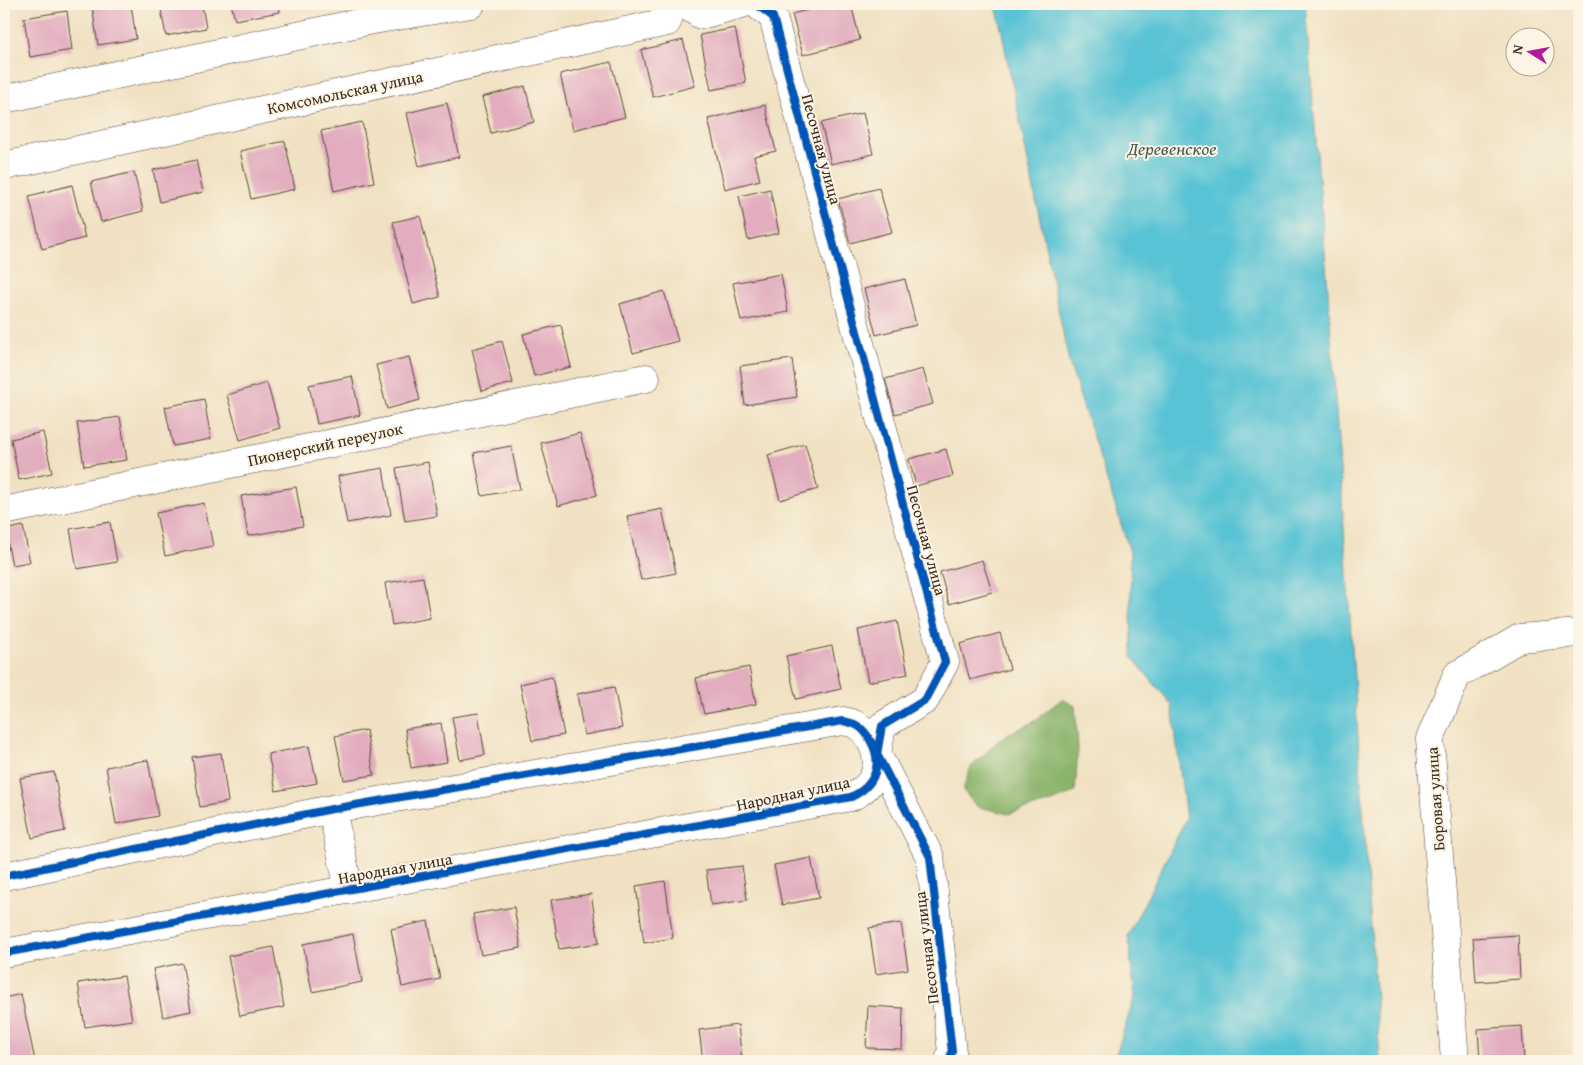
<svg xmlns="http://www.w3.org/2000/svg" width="1583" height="1065" font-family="'Gentium Book Plus',serif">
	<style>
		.forest { fill: #8ab46c; stroke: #626f45 }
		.water { fill: #59c3d4; stroke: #4a7679 }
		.building { fill: #e2adbf }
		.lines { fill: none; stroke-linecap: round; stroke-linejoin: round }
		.street-casing { stroke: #564537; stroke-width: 29 }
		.street { stroke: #fff; stroke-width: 28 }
		.cycleway-casing { stroke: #fcf5e5; stroke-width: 11 }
		.cycleway { stroke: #0057b8; stroke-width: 8 }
		.labels { text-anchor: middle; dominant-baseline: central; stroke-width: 4; stroke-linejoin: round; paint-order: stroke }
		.street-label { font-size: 16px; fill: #3b2a1e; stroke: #fcf5e5 }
		.water-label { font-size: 18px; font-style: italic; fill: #445855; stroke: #fcf5e5 }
	</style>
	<rect width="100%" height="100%" fill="#fcf5e5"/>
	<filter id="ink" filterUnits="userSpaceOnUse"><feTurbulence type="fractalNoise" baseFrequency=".02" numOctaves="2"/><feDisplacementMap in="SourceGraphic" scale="10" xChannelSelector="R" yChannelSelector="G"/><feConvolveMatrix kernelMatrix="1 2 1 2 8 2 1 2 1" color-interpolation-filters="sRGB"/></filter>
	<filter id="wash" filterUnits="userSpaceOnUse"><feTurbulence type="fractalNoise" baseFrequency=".0096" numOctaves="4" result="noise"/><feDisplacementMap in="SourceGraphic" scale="20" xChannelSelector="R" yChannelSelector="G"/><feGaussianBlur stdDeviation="1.12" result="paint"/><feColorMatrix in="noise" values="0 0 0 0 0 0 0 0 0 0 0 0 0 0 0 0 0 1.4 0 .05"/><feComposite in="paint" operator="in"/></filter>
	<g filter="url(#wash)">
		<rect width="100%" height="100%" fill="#f0e1c2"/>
		<path class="forest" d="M 1062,699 L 1075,706 L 1078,748 L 1075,792 L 1052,802 L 1008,814 L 976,806 L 963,790 L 971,767 L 1002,737 L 1033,722 Z"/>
		<path class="water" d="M 996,4 L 1305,4 L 1327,278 L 1380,1061 L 1114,1061 L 1135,996 L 1128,936 L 1186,819 L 1172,705 L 1132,657 L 1130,552 L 1069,362 Z"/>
		<g id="blocks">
			<path class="building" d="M 108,4 L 131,4 L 136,39 L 98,45 L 92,6 Z
				M 160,4 L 202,4 L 206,28 L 166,36 Z
				M 231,4 L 279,4 L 280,12 L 235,20 Z
				M 832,4 L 851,4 L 860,40 L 803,55 L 792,14 Z
				M 67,11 L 72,50 L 30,57 L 24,18 Z
				M 735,28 L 746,83 L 711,90 L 700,35 Z
				M 683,40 L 695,86 L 653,97 L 641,50 Z
				M 611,62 L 625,117 L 573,130 L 560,74 Z
				M 525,86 L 534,122 L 491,133 L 482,97 Z
				M 447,103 L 459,157 L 419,166 L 407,113 Z
				M 765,105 L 776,151 L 754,156 L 760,180 L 725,189 L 708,119 Z
				M 863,113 L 873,154 L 831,164 L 821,123 Z
				M 362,122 L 374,182 L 334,191 L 321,131 Z
				M 285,141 L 295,189 L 251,199 L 240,151 Z
				M 196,160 L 203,192 L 160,202 L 153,170 Z
				M 134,172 L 143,211 L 101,222 L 91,182 Z
				M 72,185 L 85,238 L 42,249 L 29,196 Z
				M 879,188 L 892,232 L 850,243 L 838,199 Z
				M 770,189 L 779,233 L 748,240 L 739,196 Z
				M 420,216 L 440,297 L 413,304 L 393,222 Z
				M 781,274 L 788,312 L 741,321 L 733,283 Z
				M 905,279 L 916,325 L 876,335 L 864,289 Z
				M 664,291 L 678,341 L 633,353 L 620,304 Z
				M 561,325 L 571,367 L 534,376 L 523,334 Z
				M 502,341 L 513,383 L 482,391 L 472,349 Z
				M 409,357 L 420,400 L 387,409 L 376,365 Z
				M 792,359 L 797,397 L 745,405 L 740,366 Z
				M 923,369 L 933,404 L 895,414 L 885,379 Z
				M 352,376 L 360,415 L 317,424 L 309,385 Z
				M 267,383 L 280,428 L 240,440 L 227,395 Z
				M 204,399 L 211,439 L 173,446 L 165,407 Z
				M 120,417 L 127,460 L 84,466 L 77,423 Z
				M 43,432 L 52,473 L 19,480 L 11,439 Z
				M 580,433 L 597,495 L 558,506 L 541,443 Z
				M 805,444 L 818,489 L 780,500 L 768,455 Z
				M 511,446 L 520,489 L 482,496 L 474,453 Z
				M 946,449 L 953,476 L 916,486 L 909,459 Z
				M 428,462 L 437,516 L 405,521 L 396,468 Z
				M 383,468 L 391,515 L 347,523 L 338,476 Z
				M 296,487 L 303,526 L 248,536 L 241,496 Z
				M 204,503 L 213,546 L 165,556 L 156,513 Z
				M 662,509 L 676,573 L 641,580 L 627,516 Z
				M 110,522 L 117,562 L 77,569 L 70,529 Z
				M 23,526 L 30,562 L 12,565 L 5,530 Z
				M 982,560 L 992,592 L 949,604 L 940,572 Z
				M 423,577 L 430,618 L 392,625 L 385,583 Z
				M 897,621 L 908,674 L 868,682 L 858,630 Z
				M 1000,633 L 1010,669 L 970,680 L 960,644 Z
				M 832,646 L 841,689 L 796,699 L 786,656 Z
				M 749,667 L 756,704 L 704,714 L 696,678 Z
				M 552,677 L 564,735 L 532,741 L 520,684 Z
				M 614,687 L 622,728 L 584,735 L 577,694 Z
				M 478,713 L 485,755 L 460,760 L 452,717 Z
				M 441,723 L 447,762 L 411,768 L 405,729 Z
				M 366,730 L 374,775 L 344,780 L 335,736 Z
				M 309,746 L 317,783 L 276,791 L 268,754 Z
				M 221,753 L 228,802 L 200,807 L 192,757 Z
				M 148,760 L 158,816 L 116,824 L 106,767 Z
				M 54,772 L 65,831 L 32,838 L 20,778 Z
				M 811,858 L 819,898 L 782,905 L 774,865 Z
				M 742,866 L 747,900 L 711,905 L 706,870 Z
				M 665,881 L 673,938 L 644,943 L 636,886 Z
				M 591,894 L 599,943 L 559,949 L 551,900 Z
				M 514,907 L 521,948 L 481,955 L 473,914 Z
				M 428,921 L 440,979 L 402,987 L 391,929 Z
				M 901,923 L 908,969 L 876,974 L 869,928 Z
				M 353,934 L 362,982 L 312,992 L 303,944 Z
				M 1518,935 L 1520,979 L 1476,982 L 1473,938 Z
				M 273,947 L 284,1007 L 240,1016 L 228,956 Z
				M 182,963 L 191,1011 L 163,1017 L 153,969 Z
				M 124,976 L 132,1020 L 85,1027 L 78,983 Z
				M 21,994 L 35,1061 L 8,1061 L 4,1041 L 4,998 Z
				M 868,1006 L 903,1008 L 902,1049 L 866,1048 Z
				M 738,1025 L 742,1061 L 703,1061 L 699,1030 Z
				M 1522,1026 L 1524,1061 L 1480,1061 L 1478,1029 Z"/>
		</g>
	</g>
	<g filter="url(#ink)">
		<use href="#blocks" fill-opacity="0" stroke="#564537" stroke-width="1"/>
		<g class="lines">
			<defs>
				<path id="street" d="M 684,4 L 701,15 L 742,4
					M 756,4 L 773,17 L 945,662 L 925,700 L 882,726 L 877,754 L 930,857 L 952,1052 L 949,1061
					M 4,99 L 367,21 L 471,4
					M 4,166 L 667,22 L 673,4
					M 4,511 L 646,378
					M 332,809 L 349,890
					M 4,876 L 332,809 L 843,721 C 848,722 854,723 858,726 C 864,730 867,734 870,740 C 884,764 875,786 851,797 L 4,953
					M 1455,1061 L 1430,739 L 1457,675 L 1520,638 L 1579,633"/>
			</defs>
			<use href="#street" class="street-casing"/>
			<use href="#street" class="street"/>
			<defs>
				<path id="cycleway" d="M 756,4 L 773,17 L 945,662 L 925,700 L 882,726 L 877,754 L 930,857 L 952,1052 L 949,1061
					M 4,876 L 332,809 L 843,721 C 848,722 854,723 858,726 C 864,730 867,734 870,740 C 884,764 875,786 851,797 L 4,953"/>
			</defs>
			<use href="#cycleway" class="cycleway-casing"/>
			<use href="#cycleway" class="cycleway"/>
		</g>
	</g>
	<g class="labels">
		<g class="street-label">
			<text transform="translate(345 92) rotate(-12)">Комсомольская улица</text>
			<text transform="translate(822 149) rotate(75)">Песочная улица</text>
			<text transform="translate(325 444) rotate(-12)">Пионерский переулок</text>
			<text transform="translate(927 540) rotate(75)">Песочная улица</text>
			<text transform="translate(793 793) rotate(-12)">Народная улица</text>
			<text transform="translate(1435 799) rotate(-94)">Боровая улица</text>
			<text transform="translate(395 868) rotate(-10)">Народная улица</text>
			<text transform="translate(926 948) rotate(-97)">Песочная улица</text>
		</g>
		<g class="water-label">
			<text x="1172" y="148">Деревенское</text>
		</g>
	</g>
	<rect width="1583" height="1065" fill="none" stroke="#fcf5e5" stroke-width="20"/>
	<g transform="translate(1530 52) rotate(281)"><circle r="24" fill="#fcf5e5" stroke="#afa495"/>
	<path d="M0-4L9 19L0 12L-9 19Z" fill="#b5179e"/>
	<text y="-8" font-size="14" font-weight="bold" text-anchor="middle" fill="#3b2a1e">N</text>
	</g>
</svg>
